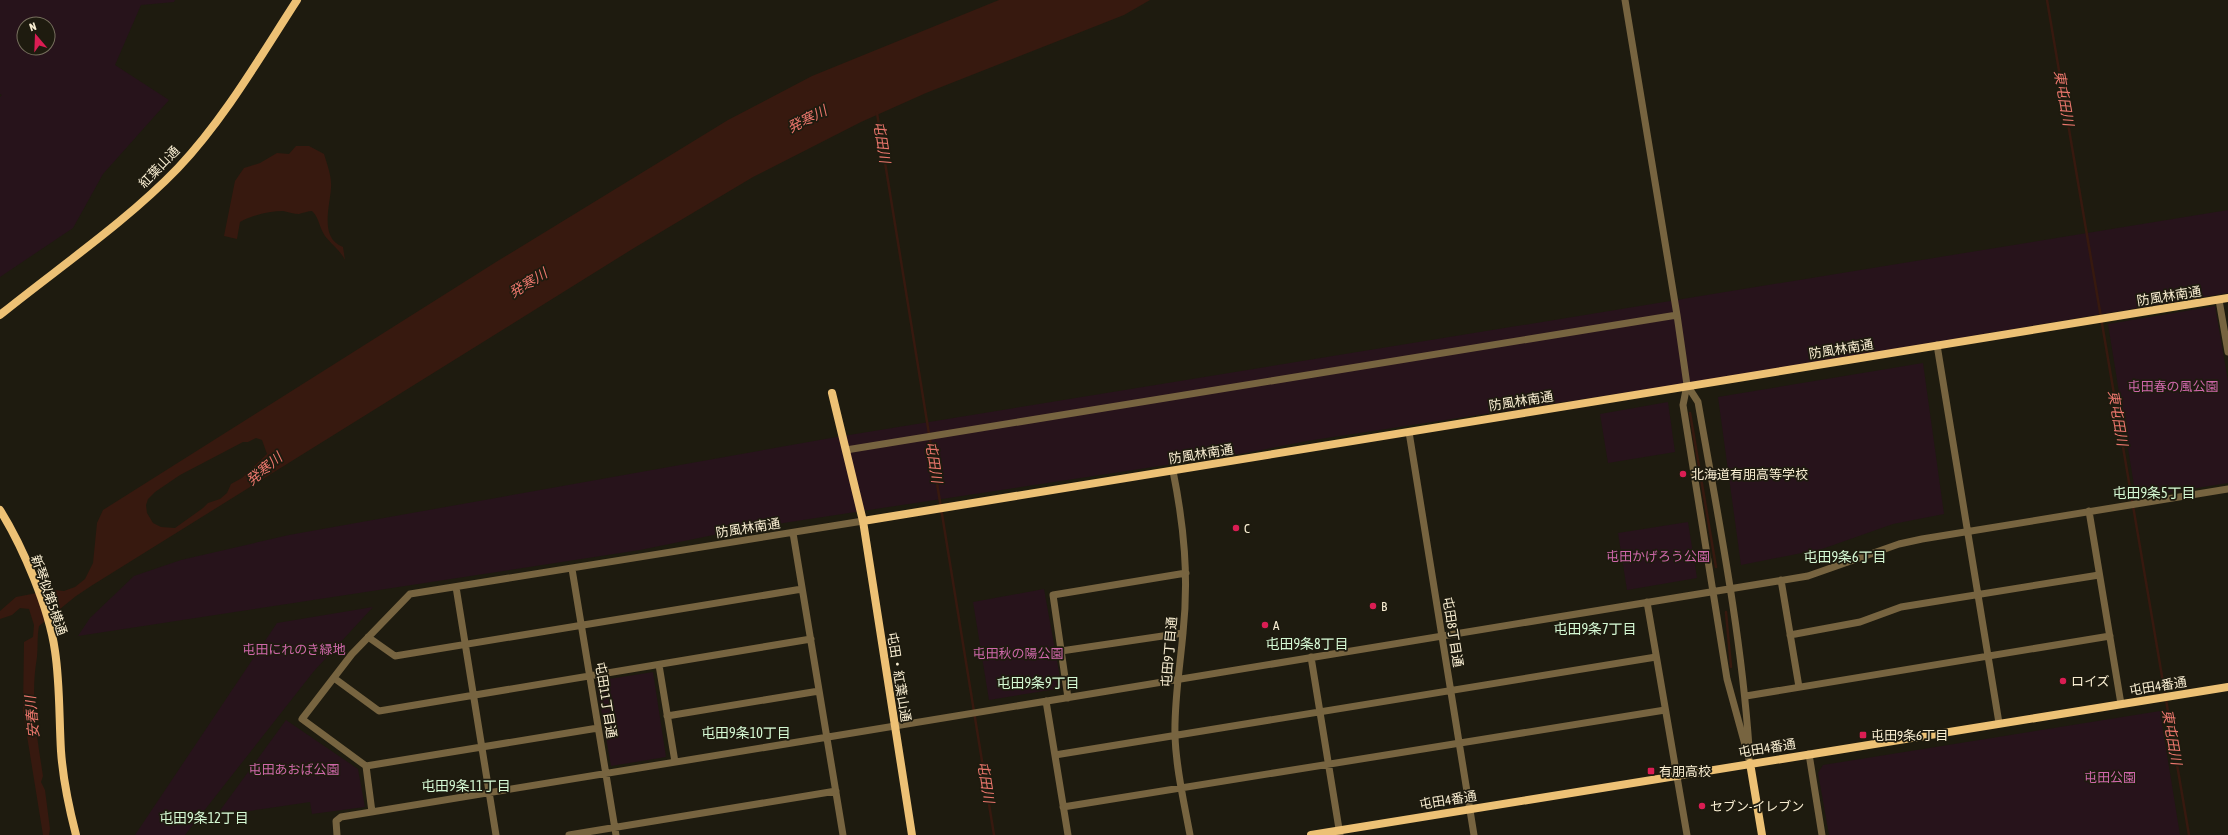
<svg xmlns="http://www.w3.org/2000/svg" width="2228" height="835" font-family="'Asap Condensed','Noto Sans JP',sans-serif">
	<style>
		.green { fill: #27131b; fill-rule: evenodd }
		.water { fill: #37190f; fill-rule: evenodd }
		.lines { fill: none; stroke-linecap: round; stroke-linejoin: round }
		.stream { stroke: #37190f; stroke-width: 2.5 }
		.street { stroke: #776440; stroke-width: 7 }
		.secondary { stroke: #edc175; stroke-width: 8 }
		.poi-dot { fill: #da1d53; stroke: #1e1b0f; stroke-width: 1.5 }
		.labels { text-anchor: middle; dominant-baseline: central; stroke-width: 3.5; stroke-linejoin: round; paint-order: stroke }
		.street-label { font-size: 13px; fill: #f9eed2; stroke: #1e1b0f }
		.park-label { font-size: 13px; fill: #cf68aa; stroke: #1e1b0f }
		.poi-label { font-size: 13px; fill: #f9eed2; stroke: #1e1b0f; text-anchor: start }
		.water-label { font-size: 14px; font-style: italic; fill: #ec776d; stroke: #1e1b0f }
		.neighbourhood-label { font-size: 14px; fill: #d5f9d4; stroke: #1e1b0f }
	</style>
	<rect width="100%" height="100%" fill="#1e1b0f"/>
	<path class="green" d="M 0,0 L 175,0 L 174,2 L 141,5 L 115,65 L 169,100 L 103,174 L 73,228 L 0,277 L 0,97 L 2,95 L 0,94 ZM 24,24 L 48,24 L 48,48 L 24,48 Z
		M 2228,210 L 2228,293 L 1709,380 L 1307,441 L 1246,453 L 743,529 L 640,550 L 78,636 L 90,618 L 134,576 L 181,560 L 289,535 L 831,438 Z
		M 2215,306 L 2228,381 L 2228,483 L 2136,498 L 2108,324 Z
		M 1923,363 L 1944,514 L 1893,524 L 1822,549 L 1741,565 L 1718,397 Z
		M 1668,402 L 1675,452 L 1608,463 L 1600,414 Z
		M 1688,522 L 1697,578 L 1627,590 L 1618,533 Z
		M 1044,589 L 1062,688 L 989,700 L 973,602 Z
		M 373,607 L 314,671 L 185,835 L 135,835 L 277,623 Z
		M 653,672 L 666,757 L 611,766 L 596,681 Z
		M 2160,711 L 2180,835 L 1829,835 L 1818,773 L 1823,765 Z
		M 286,720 L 358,769 L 365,807 L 312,814 L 310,802 L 216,816 Z"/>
	<path class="water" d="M 999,0 L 1150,0 L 1124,15 L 926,93 L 861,122 L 753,177 L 634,248 L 91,586 L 76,596 L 39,626 C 37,637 38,647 37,657 C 30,697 37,737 43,776 L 41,782 L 45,790 L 50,829 L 49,835 L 43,835 L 23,711 L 24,642 L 33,637 L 34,625 L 29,609 L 20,608 L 12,615 L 0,619 L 0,611 L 16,597 L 53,590 L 64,591 L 75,587 L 85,579 L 93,563 L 97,523 L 103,510 L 496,262 L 728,120 L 812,76 ZM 256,438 L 262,440 L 267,454 L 242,478 L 231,484 L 227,493 L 220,499 L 208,503 L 203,508 L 175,528 L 161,527 L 153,523 L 147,513 L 146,505 L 148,499 L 155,492 L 180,475 L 243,442 L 248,442 Z
		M 296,146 L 309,146 L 324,154 C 327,164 332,177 331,188 C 330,206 319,238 343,247 L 345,260 C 340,250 332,245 325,236 C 319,227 319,217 312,211 C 308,211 303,213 299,214 C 294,214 289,212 283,211 C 270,211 252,215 240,222 L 237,239 L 224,236 L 235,181 L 244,168 L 260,163 L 277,153 L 289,154 Z"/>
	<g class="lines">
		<path class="stream" d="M 2047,0 L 2189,835
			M 877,113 L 994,835
			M 1690,413 L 1716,567
			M 1726,612 L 1731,667"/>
		<path class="street" d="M 2219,300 L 2228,352
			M 1677,315 L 1687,385 L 1683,405 L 1727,679 L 1750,763
			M 1937,345 L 1999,723
			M 1687,385 L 1698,402 C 1718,517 1741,631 1749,747
			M 1409,432 L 1474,835
			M 846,450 L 1677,315 L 1625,0
			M 1173,471 C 1184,526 1189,576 1183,633 C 1180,667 1174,701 1175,736 C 1176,769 1184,802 1190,835
			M 2089,511 L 2121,704
			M 793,533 L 843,835
			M 572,569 L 616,835
			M 1781,580 L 1799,687
			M 456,587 L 496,835
			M 1647,602 L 1687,835
			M 1790,635 L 1860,622 L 1901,607 L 2099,575
			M 368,637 L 395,656 L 802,589
			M 1061,651 L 1183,633
			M 1311,657 L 1340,835
			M 659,665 L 675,762
			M 334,678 L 379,711 L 811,639
			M 1746,696 L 2110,636
			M 1068,698 L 1053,595 L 1186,573
			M 1046,701 L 1068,835
			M 667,716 L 819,691
			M 1809,754 L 1822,835
			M 1055,755 L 1656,657
			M 366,766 L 598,728
			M 1063,807 L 1665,710
			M 372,812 L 366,766 L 302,719 L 352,654 L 410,594 L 863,521
			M 337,835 L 336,821 L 341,817 L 1808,576 L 1899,544 L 1922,539 L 2228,489
			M 569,835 L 836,791"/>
		<path class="secondary" d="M 0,315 C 58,268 126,222 178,168 C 225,118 260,57 297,0
			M 832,393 L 863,521 L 912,835
			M 0,510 C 23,547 49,608 55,651 C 60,684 59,718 61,751 C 63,780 69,808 76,835
			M 863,521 L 2228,298
			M 1750,763 L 1762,835
			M 1311,835 L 2228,687"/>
	</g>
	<g class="poi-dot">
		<circle cx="1683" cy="474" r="4"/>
		<circle cx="1236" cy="528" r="4"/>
		<circle cx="1373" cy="606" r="4"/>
		<circle cx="1265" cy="625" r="4"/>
		<circle cx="2063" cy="681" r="4"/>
		<rect x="1859" y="731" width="8" height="8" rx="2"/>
		<rect x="1647" y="767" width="8" height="8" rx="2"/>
		<circle cx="1702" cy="806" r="4"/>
	</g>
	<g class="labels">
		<g class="street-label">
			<text transform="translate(159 167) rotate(-46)">紅葉山通</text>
			<text transform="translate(2169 296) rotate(-9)">防風林南通</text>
			<text transform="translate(1841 349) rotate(-9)">防風林南通</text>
			<text transform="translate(1521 401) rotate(-9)">防風林南通</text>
			<text transform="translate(1201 454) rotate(-9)">防風林南通</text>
			<text transform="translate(748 528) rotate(-9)">防風林南通</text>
			<text transform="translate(49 595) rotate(71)">新琴似第5横通</text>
			<text transform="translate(1453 632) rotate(81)">屯田8丁目通</text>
			<text transform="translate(1169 652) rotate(-85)">屯田9丁目通</text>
			<text transform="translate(899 677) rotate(81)">屯田・紅葉山通</text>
			<text transform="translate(2158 686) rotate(-9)">屯田4番通</text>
			<text transform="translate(606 700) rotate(81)">屯田11丁目通</text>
			<text transform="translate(1767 748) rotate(-9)">屯田4番通</text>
			<text transform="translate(1448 800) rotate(-9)">屯田4番通</text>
		</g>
		<g class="park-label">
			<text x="2173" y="386">屯田春の風公園</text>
			<text x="1658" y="556">屯田かげろう公園</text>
			<text x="294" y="649">屯田にれのき緑地</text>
			<text x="1018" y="653">屯田秋の陽公園</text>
			<text x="294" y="769">屯田あおば公園</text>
			<text x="2110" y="777">屯田公園</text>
		</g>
		<g class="poi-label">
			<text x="1691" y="474">北海道有朋高等学校</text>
			<text x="1244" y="528">C</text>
			<text x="1381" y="606">B</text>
			<text x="1273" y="625">A</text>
			<text x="2071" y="681">ロイズ</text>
			<text x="1871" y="735">屯田9条6丁目</text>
			<text x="1659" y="771">有朋高校</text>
			<text x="1710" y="806">セブン-イレブン</text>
		</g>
		<g class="water-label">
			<text transform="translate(2064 98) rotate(80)">東屯田川</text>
			<text transform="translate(807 119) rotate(-27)">発寒川</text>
			<text transform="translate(882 142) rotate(81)">屯田川</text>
			<text transform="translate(528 283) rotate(-32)">発寒川</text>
			<text transform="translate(2118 418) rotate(80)">東屯田川</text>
			<text transform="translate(934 462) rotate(81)">屯田川</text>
			<text transform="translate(264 469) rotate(-40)">発寒川</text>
			<text transform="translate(32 717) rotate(-95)">安春川</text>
			<text transform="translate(2172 737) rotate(80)">東屯田川</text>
			<text transform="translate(986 782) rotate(81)">屯田川</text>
		</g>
		<g class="neighbourhood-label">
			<text x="2154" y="493">屯田9条5丁目</text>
			<text x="1845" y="557">屯田9条6丁目</text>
			<text x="1595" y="629">屯田9条7丁目</text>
			<text x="1307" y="644">屯田9条8丁目</text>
			<text x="1038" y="683">屯田9条9丁目</text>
			<text x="746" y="733">屯田9条10丁目</text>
			<text x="466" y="786">屯田9条11丁目</text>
			<text x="204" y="818">屯田9条12丁目</text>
		</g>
	</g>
	<g transform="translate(36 36) rotate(341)"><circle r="19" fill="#1e1b0f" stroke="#766f5d"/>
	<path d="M0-3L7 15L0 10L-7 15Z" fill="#da1d53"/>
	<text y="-6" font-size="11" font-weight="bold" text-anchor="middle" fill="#f9eed2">N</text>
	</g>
</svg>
